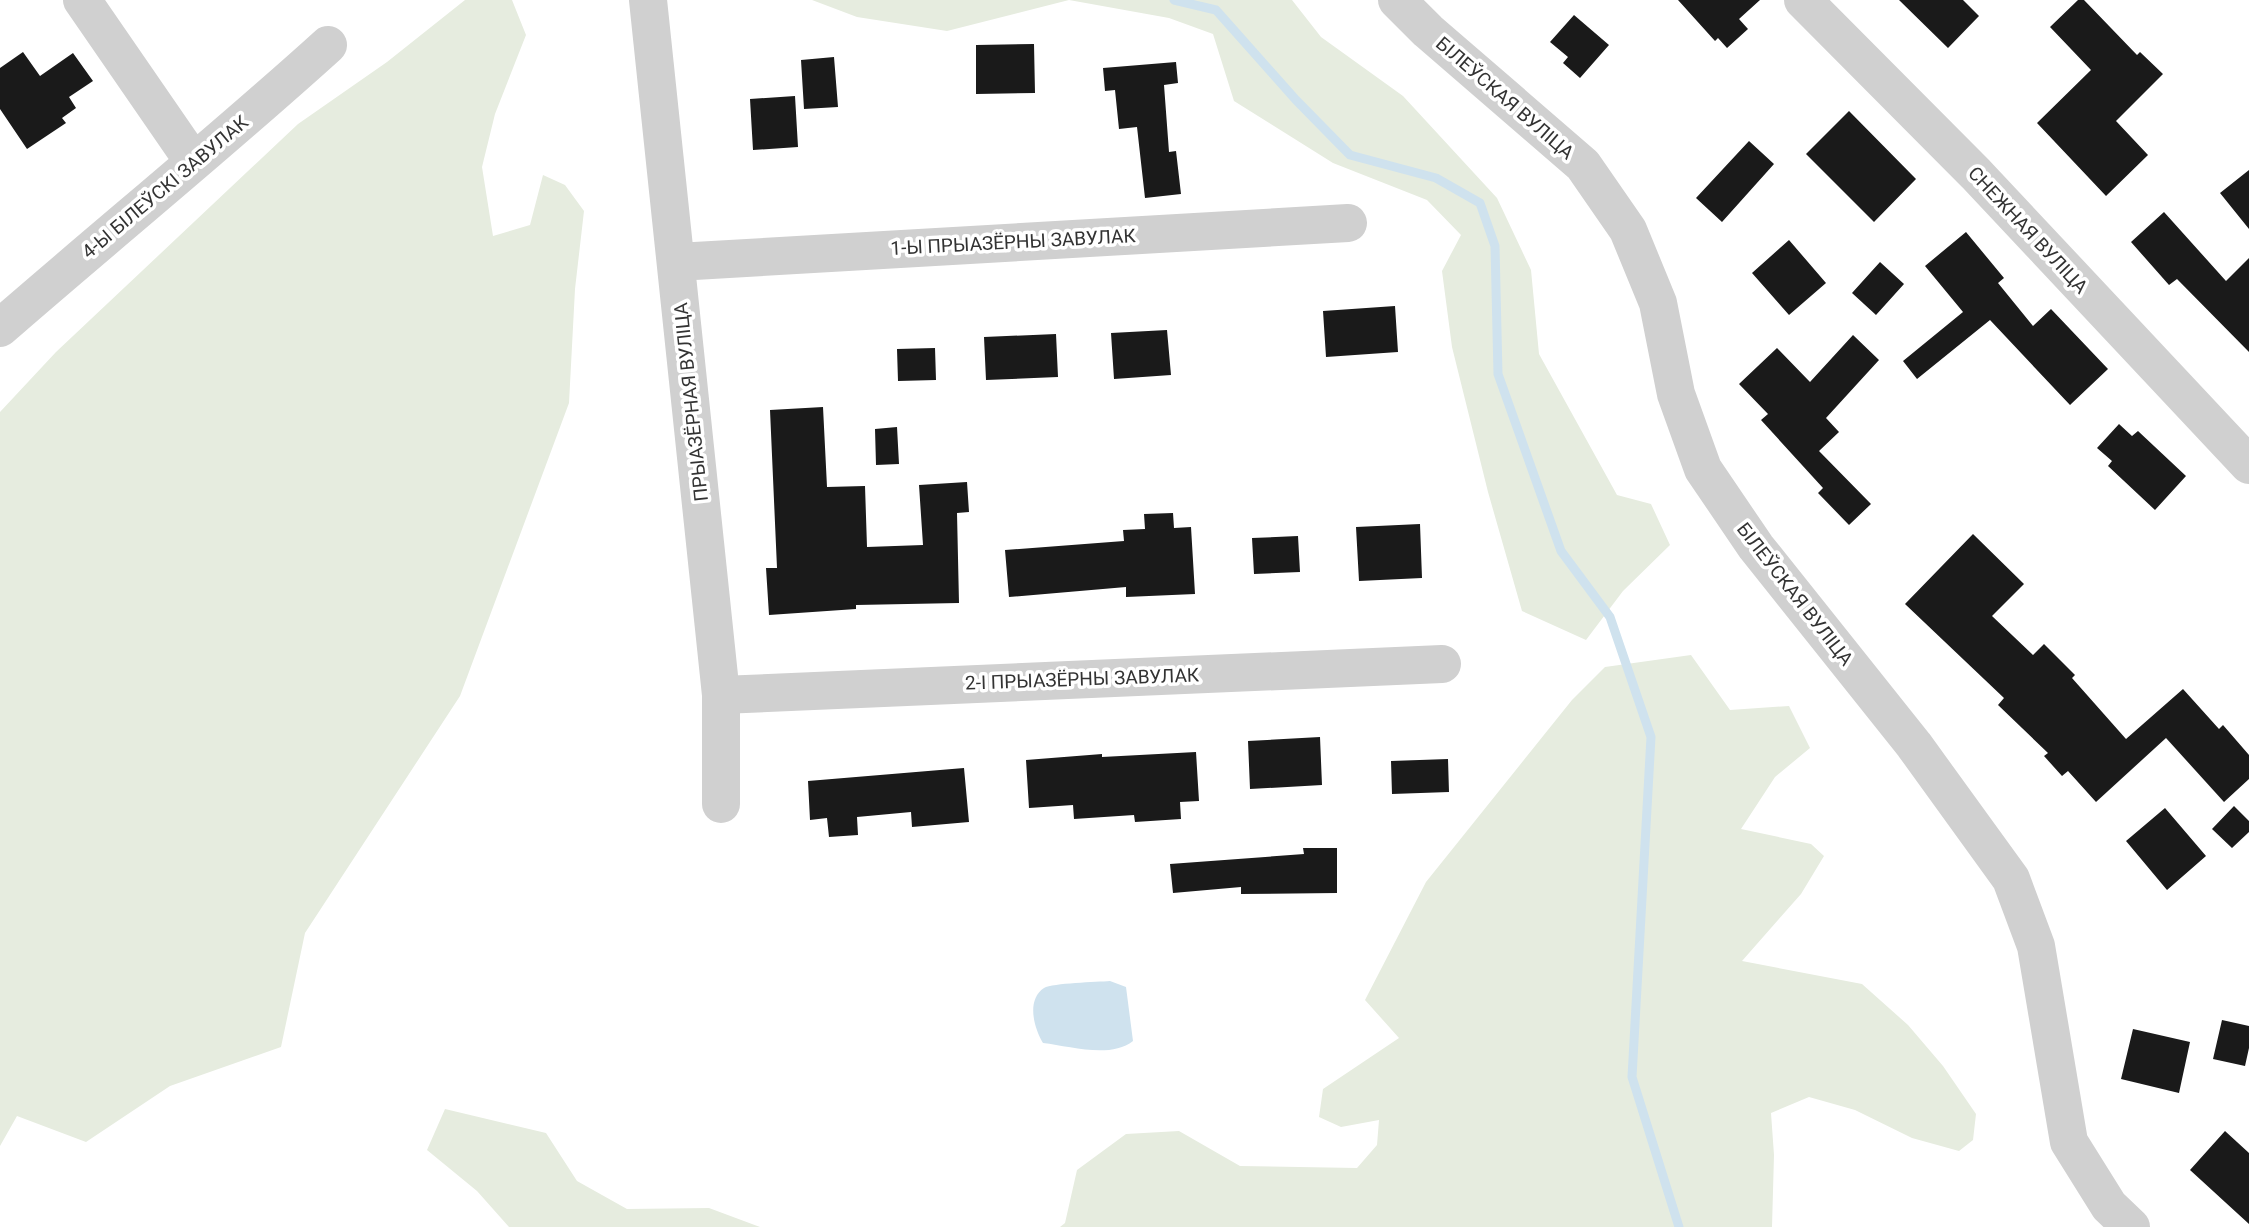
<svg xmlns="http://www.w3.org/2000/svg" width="2249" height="1227" font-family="Roboto,sans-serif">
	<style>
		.green { fill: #e6ecdf }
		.water { fill: #cfe2ee }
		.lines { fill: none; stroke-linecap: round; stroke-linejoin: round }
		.stream { stroke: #cfe2ee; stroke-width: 9 }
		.building { fill: #1a1a1a }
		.minor { stroke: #d0d0d0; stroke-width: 38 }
		.labels { text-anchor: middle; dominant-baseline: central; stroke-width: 7; stroke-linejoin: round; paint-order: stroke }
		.street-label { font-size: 19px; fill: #333; stroke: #fff }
	</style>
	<rect width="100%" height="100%" fill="#fff"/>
	<path class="green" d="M 465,0 L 512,0 L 526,35 L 495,114 L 482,167 L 493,236 L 530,225 L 543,175 L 565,185 L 584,211 L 575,289 L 569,403 L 460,696 L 305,933 L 281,1047 L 170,1086 L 86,1142 L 17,1116 L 0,1146 L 0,412 L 56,352 L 298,124 L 387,62 Z
		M 812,0 L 1069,0 L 947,31 L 857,17 Z
		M 1069,0 L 1292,0 L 1321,37 L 1403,96 L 1497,198 L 1531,270 L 1539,354 L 1617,495 L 1651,504 L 1670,545 L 1623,591 L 1586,640 L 1522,611 L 1488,492 L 1452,347 L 1442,271 L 1461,235 L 1427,200 L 1333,163 L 1234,101 L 1213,34 L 1169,18 Z
		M 1691,655 L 1730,710 L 1789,706 L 1810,748 L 1775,777 L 1741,829 L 1811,844 L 1824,856 L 1801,894 L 1742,961 L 1862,984 L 1908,1025 L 1943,1066 L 1976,1114 L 1973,1140 L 1959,1151 L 1912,1138 L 1855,1110 L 1809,1097 L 1771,1113 L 1774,1155 L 1772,1227 L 1060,1227 L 1065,1223 L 1077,1170 L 1126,1134 L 1179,1131 L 1240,1166 L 1357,1168 L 1377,1145 L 1379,1120 L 1341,1127 L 1319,1117 L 1323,1089 L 1399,1038 L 1365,1000 L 1426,882 L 1572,700 L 1605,667 Z
		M 445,1109 L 546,1133 L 577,1181 L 627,1209 L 709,1208 L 760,1227 L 509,1227 L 477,1191 L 427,1150 Z"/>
	<path class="water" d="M 1110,981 L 1126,987 L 1133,1041 C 1110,1059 1070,1046 1043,1043 C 1034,1028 1026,1000 1044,988 C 1053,983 1097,982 1110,981 Z"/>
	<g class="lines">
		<path class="stream" d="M 1174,0 L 1216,10 L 1296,100 L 1350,155 L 1436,178 L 1480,203 L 1495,246 L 1498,374 L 1561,551 L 1610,617 L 1651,737 L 1632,1077 L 1679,1227"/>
	</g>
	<path class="building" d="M 1678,0 L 1760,0 L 1739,19 L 1748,29 L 1727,48 L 1718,38 L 1715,41 Z
		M 1899,0 L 1963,0 L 1979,16 L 1948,48 Z
		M 2078,0 L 2084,0 L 2137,55 L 2140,52 L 2163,74 L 2116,121 L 2148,155 L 2106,196 L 2037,123 L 2091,70 L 2050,27 Z
		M 1574,15 L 1609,45 L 1580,78 L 1563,63 L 1568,57 L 1550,42 Z
		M 1034,44 L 1035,93 L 976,94 L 976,45 Z
		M 23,52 L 40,76 L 73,53 L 93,81 L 69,97 L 76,108 L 62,118 L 66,123 L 27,149 L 0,109 L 0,68 Z
		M 834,57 L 838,107 L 804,109 L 801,60 Z
		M 1176,62 L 1178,83 L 1164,85 L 1169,152 L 1176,151 L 1181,194 L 1145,198 L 1137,127 L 1119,129 L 1115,90 L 1105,91 L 1103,68 Z
		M 795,96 L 798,147 L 753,150 L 750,99 Z
		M 1849,111 L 1916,179 L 1874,222 L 1806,154 Z
		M 1749,141 L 1774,164 L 1722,222 L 1696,198 Z
		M 2249,170 L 2249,229 L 2220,193 Z
		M 2164,212 L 2226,281 L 2249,258 L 2249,352 L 2177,279 L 2169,285 L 2131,242 Z
		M 1966,232 L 2004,278 L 1998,283 L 2033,326 L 2051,309 L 2108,369 L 2070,405 L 1990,320 L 1917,379 L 1903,361 L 1963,312 L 1925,266 Z
		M 1789,240 L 1826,283 L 1789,315 L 1752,273 Z
		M 1880,262 L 1904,284 L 1876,315 L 1852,293 Z
		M 1395,306 L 1398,352 L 1326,357 L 1323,311 Z
		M 1167,330 L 1171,375 L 1114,379 L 1111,333 Z
		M 1056,334 L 1058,377 L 986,380 L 984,337 Z
		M 1853,335 L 1879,360 L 1826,418 L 1839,432 L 1819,451 L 1871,504 L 1849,525 L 1818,493 L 1823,488 L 1761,420 L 1768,414 L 1739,384 L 1777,348 L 1810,382 Z
		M 935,348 L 936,380 L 898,381 L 897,349 Z
		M 823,407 L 827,487 L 865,486 L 867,547 L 923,545 L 919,485 L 967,482 L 969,512 L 957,513 L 959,603 L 856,605 L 856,609 L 769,615 L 766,568 L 777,568 L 770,410 Z
		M 2119,424 L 2132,436 L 2138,431 L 2186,476 L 2155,510 L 2108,466 L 2112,461 L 2097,448 Z
		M 897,427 L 899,464 L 876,465 L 875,429 Z
		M 1173,513 L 1174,528 L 1191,527 L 1195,594 L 1126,597 L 1126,587 L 1009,597 L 1005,550 L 1124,541 L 1123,530 L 1145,529 L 1144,514 Z
		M 1420,524 L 1422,578 L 1359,581 L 1356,527 Z
		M 1973,534 L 2024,584 L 1992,616 L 2033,655 L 2044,644 L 2075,675 L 2072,678 L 2126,739 L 2183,689 L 2219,729 L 2223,725 L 2249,755 L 2249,779 L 2224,802 L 2166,738 L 2096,802 L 2068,771 L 2062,776 L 2044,756 L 2048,753 L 1998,705 L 2004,698 L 1905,604 Z
		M 1298,536 L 1300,572 L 1254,574 L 1252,538 Z
		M 1320,737 L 1322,785 L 1250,789 L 1248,741 Z
		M 1196,752 L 1199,801 L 1180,802 L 1181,819 L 1135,822 L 1134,815 L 1074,819 L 1073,805 L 1029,808 L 1026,760 L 1102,754 L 1102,757 Z
		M 1448,759 L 1449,792 L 1392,794 L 1391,761 Z
		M 964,768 L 969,822 L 912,827 L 911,812 L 857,817 L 858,835 L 829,837 L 827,818 L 810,820 L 808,781 Z
		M 2234,806 L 2249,821 L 2249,832 L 2232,848 L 2212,829 Z
		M 2165,808 L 2206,856 L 2167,890 L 2126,841 Z
		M 1303,848 L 1337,848 L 1337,893 L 1241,894 L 1241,887 L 1173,893 L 1170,864 L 1304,854 Z
		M 2222,1020 L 2249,1026 L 2249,1048 L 2245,1066 L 2213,1059 Z
		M 2133,1029 L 2190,1042 L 2179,1093 L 2121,1079 Z
		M 2225,1131 L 2249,1153 L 2249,1224 L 2190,1170 Z"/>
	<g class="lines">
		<path class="minor" d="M 82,0 L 193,161
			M 648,0 L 721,695 L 721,804
			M 1397,0 L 1428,31 L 1583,165 L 1628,230 L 1658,303 L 1676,394 L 1703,469 L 1756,547 L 1914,745 L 2011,879 L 2036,946 L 2069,1142 L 2109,1206 L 2131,1227
			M 1803,0 L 1976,174 L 2249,465
			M 677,262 L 1348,223
			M 0,328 C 109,233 221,142 328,45
			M 721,695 L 1442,664"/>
	</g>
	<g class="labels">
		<g class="street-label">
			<text transform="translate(1505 98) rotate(41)">БІЛЕЎСКАЯ ВУЛІЦА</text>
			<text transform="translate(165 187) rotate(-40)">4-Ы БІЛЕЎСКІ ЗАВУЛАК</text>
			<text transform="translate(2028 230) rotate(47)">СНЕЖНАЯ ВУЛІЦА</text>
			<text transform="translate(1013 242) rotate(-3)">1-Ы ПРЫАЗЁРНЫ ЗАВУЛАК</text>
			<text transform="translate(691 402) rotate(-96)">ПРЫАЗЁРНАЯ ВУЛІЦА</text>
			<text transform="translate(1795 594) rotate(52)">БІЛЕЎСКАЯ ВУЛІЦА</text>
			<text transform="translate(1082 679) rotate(-2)">2-І ПРЫАЗЁРНЫ ЗАВУЛАК</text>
		</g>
	</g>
</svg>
